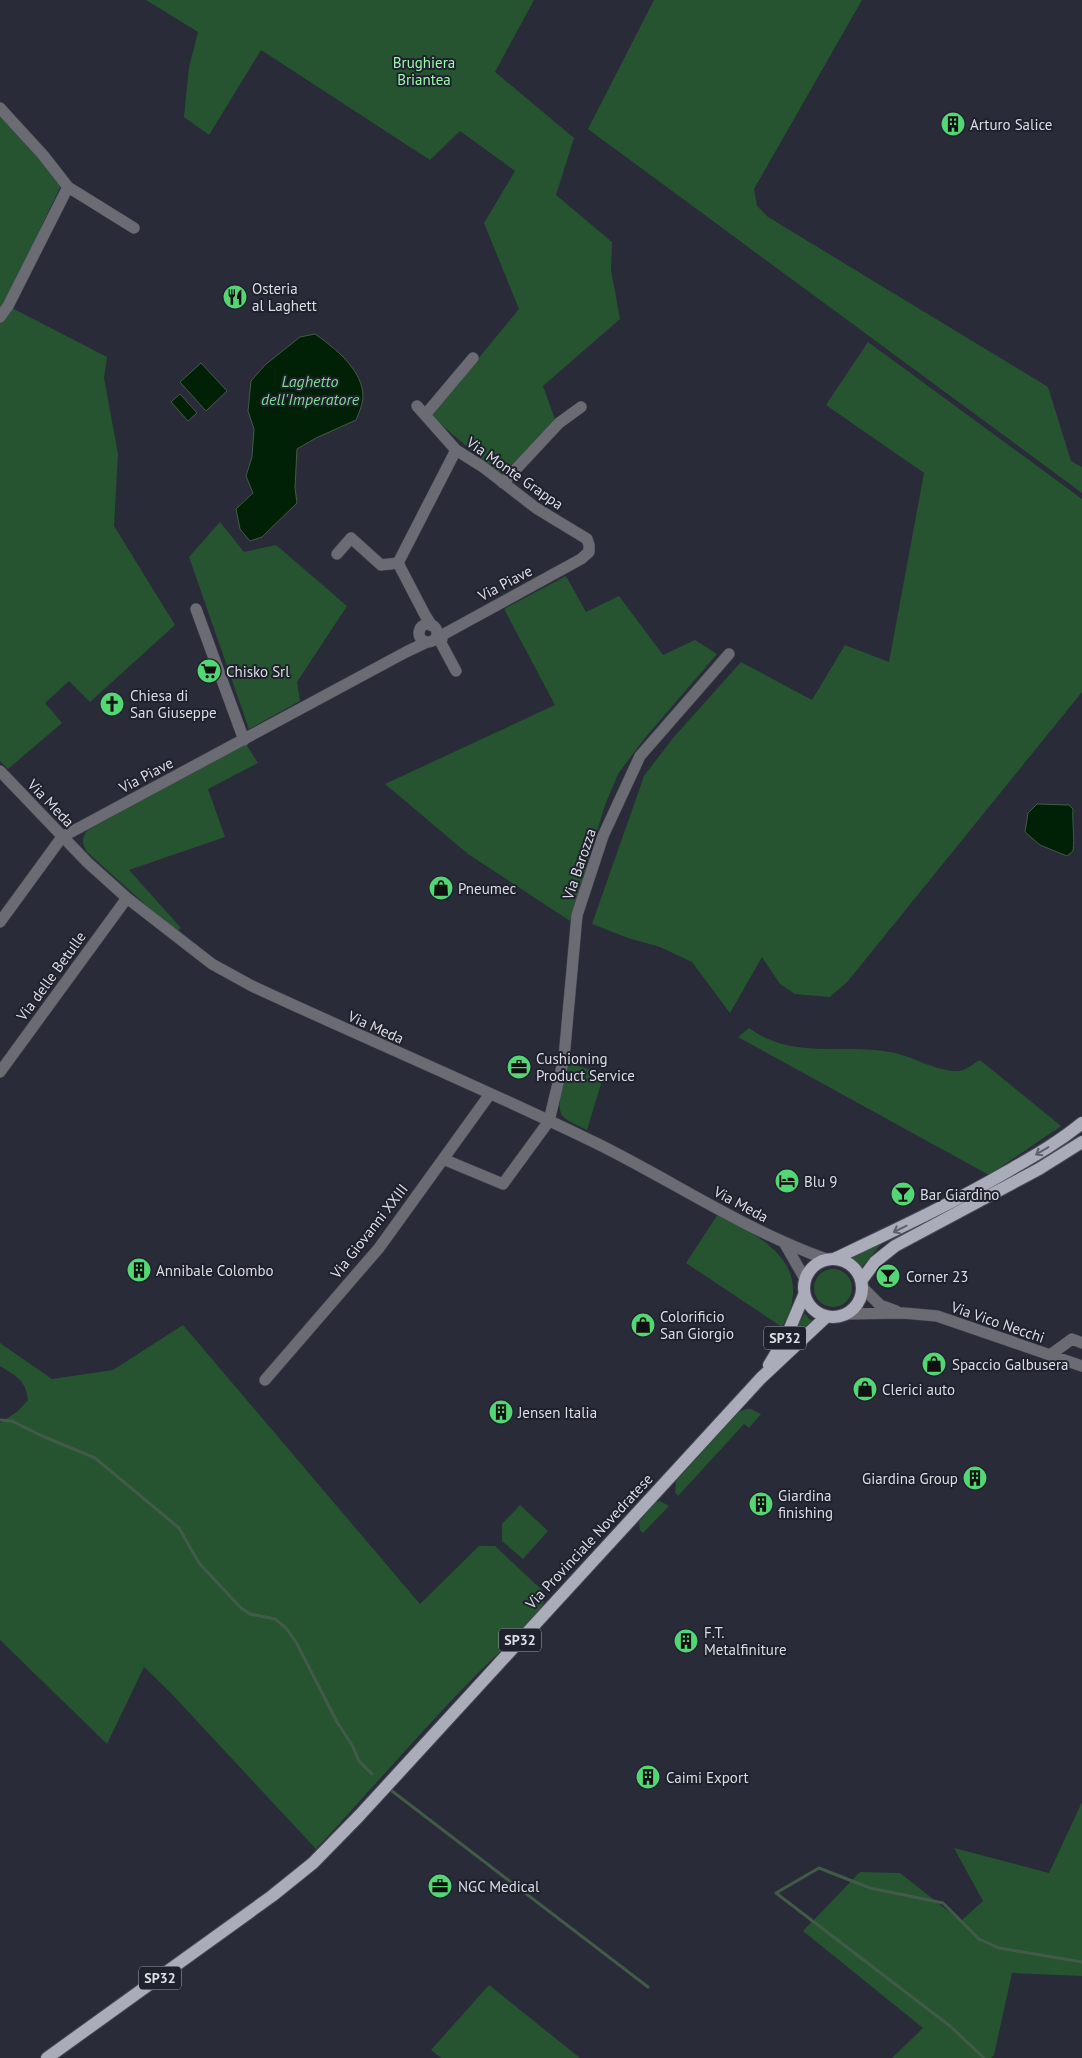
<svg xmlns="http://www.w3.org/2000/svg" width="1082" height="2058" font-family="'PT Sans',sans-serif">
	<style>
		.green { fill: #265430 }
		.water { fill: #002105; stroke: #425a48 }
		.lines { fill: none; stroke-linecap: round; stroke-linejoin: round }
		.stream { stroke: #425a48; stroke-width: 3 }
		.minor-casing { stroke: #464854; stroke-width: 12 }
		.major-casing { stroke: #464854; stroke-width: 14 }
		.minor { stroke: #6b6c73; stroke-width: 11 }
		.major { stroke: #aaacba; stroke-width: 12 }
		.oneway { stroke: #5e606c }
		.labels { text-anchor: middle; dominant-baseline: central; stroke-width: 4; stroke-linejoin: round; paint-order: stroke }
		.shield { fill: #1f212d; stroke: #a3a5ae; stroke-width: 1 }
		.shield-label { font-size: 14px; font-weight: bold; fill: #dcdee6 }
		.park-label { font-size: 15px; fill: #99faaa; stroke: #1f212d }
		.poi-label { font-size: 15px; fill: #dcdee6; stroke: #1f212d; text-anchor: start }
		.street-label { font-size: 15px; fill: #dcdee6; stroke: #1f212d }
		.water-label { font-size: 16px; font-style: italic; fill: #7ddd8f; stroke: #1f212d }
	</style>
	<rect width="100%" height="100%" fill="#292b38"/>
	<path class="green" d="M 146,0 L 534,0 L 495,72 L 574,138 L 556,195 L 612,242 L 611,270 L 620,319 L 543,386 L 556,422 L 503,477 L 431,416 L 519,309 L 484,223 L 515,171 L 460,131 L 430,160 L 261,50 L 209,135 L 184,117 L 189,67 L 198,32 Z
		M 654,0 L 862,0 L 754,189 L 757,206 L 768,217 L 1048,387 L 1071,461 L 1082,467 L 1082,493 L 588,129 Z
		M 0,112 L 65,177 L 3,307 L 8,306 L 107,357 L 104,378 L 118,454 L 114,526 L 175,625 L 90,702 L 69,681 L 45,703 L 62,723 L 8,769 L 0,761 Z
		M 868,342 L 1082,499 L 1082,692 L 848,981 L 830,997 L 795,994 L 780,984 L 762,957 L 730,1013 L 692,962 L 660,947 L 628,938 L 592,924 L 644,776 L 673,738 L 741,662 L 812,700 L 845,645 L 889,662 L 924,473 L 826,405 Z
		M 220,522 L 244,552 L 276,545 L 347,606 L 297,682 L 300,701 L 249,729 L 189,557 Z
		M 566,576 L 586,612 L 619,596 L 663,655 L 695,640 L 717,654 L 644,739 L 618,774 L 605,805 L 570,921 L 468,854 L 385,784 L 555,705 L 504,609 Z
		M 246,744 L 258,763 L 208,789 L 225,837 L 129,870 L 181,928 L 176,932 L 87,852 C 82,843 81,838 88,830 Z
		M 749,1028 C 792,1060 842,1043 890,1052 C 913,1056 932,1070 956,1071 C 964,1072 973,1064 980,1060 L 1061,1126 L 989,1175 L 738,1037 Z
		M 568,1063 L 604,1074 L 587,1130 C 580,1126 567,1122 562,1115 C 555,1105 565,1075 568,1063 Z
		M 718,1214 C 753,1234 801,1254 792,1302 C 791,1311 786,1319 782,1327 L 686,1263 Z
		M 882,1243 L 862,1267 L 851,1257 Z
		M814 1288a19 19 0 1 1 38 0a19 19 0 1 1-38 0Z
		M 805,1313 L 809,1319 L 816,1322 L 780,1356 Z
		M 183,1325 L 420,1604 L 479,1546 L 495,1546 L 543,1591 C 546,1601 543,1606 537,1614 C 519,1636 497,1654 478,1673 C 422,1730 370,1791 316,1849 L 168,1690 L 144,1667 L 107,1744 L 0,1640 L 0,1423 L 18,1411 L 28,1400 C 26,1380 16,1376 0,1366 L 0,1343 L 52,1379 L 113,1370 Z
		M 746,1409 L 751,1409 L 761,1414 L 749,1428 L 744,1424 L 678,1496 L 675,1492 L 676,1481 L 739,1412 Z
		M 660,1501 L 669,1506 L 643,1533 L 640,1530 L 639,1522 L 656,1502 Z
		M 520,1505 L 548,1531 L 523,1559 L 502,1541 L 502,1524 Z
		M 1082,1802 L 1082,1976 L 1012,1973 L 994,2055 L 991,2058 L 892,2058 L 923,2028 L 803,1931 L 860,1872 L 900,1873 L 961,1921 L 983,1901 L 954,1848 L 1049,1873 Z
		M 489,1985 L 580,2058 L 441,2058 L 431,2050 Z"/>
	<path class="water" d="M 315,334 C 335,348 364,371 363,398 C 362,406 359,413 356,420 L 316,438 L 297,449 L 295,488 L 297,503 L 262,537 L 250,541 L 240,529 L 236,509 L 253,493 L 246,476 L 252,457 L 254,429 L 248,411 L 251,381 L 265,365 L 300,337 Z
		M 201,363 L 227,391 L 206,411 L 180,382 Z
		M 180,394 L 197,413 L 188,421 L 171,402 Z
		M 1037,804 L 1069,805 L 1073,809 C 1072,823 1075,837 1073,851 L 1067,856 L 1040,845 L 1025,832 L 1028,813 Z"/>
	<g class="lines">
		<path class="stream" d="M 0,1420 L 12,1421 L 40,1435 L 95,1458 L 179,1528 L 199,1563 L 241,1608 L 250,1614 L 275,1619 L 286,1628 L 296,1642 L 337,1722 L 352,1745 L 359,1761 L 372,1774
			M 392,1791 L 648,1987
			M 984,2058 L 950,2026 L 776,1893 L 819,1868 L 870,1888 L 943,1903 L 979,1939 L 999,1948 L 1082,1962"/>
		<defs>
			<path id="minor" d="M 0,108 L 43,155 L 68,187 L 8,306 L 0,317
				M 68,187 L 134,228
				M 417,406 L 456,450 L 483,467 L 536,508 L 587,539 L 589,545 L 589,552 L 581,559 L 435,639
				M 425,415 L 473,358
				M 503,483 L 559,423 L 581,407
				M 337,554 L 351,538 L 381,565 L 398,563
				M 196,609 L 244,740
				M419 633a9 9 0 1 1 18 0a9 9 0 1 1-18 0Z
				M 432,626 L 425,615 L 398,563 L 456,450
				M 443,634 L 441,643 L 456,671
				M 0,771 L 87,862 L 127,898 L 212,964 L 252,986 C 368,1040 486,1089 600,1145 C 676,1183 747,1231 826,1259
				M 0,922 L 62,837 L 406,652 L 427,642
				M 0,1072 L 127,898
				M 443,1159 L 503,1184 L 549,1121 L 564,1058 L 577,915 L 603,836 L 640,756 L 729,654
				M 785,1244 L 805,1279
				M 862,1287 L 880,1305 L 896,1311
				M 846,1314 L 903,1313 L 937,1316 L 1082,1366
				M 1050,1355 L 1072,1339 L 1082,1343
				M 265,1380 L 379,1248 L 490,1094"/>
			<path id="major" d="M804 1288a29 29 0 1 1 58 0a29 29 0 1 1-58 0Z
				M 834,1259 C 893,1231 951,1204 1008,1171 C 1034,1156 1059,1142 1082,1123
				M 861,1281 L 875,1262 L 895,1246 L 1039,1169 L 1082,1142
				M 769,1365 L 787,1335 L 804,1295
				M 47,2058 L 272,1896 L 313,1863 L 359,1816 L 761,1378 L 826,1317"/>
		</defs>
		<use href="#minor" class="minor-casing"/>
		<use href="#major" class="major-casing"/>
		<use href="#minor" class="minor"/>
		<use href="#major" class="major"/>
	</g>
	<defs><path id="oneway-shaft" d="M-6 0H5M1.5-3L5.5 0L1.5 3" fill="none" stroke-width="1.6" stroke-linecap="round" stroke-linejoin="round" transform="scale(1.25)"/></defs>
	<g class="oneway">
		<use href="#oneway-shaft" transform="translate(1042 1151) rotate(149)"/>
		<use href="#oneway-shaft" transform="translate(900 1229) rotate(154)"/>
	</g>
	<defs>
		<symbol id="building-disc" viewBox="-11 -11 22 22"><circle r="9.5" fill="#53d673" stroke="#1f212d"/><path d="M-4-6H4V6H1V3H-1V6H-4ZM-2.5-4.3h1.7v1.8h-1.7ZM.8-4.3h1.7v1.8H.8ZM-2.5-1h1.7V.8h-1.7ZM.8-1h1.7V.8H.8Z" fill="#111"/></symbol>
		<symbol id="restaurant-disc" viewBox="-11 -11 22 22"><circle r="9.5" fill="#53d673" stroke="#1f212d"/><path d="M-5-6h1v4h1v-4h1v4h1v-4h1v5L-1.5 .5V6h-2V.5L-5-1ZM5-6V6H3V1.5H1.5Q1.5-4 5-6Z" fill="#111"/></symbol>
		<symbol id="supermarket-disc" viewBox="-11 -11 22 22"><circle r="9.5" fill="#53d673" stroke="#1f212d"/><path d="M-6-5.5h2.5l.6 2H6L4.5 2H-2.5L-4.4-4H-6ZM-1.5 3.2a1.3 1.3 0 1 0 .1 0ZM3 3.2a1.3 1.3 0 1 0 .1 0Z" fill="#111"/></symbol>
		<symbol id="church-disc" viewBox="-11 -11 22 22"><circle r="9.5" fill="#53d673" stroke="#1f212d"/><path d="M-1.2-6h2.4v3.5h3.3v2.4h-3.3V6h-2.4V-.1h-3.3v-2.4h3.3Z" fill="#111"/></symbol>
		<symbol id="shop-disc" viewBox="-11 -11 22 22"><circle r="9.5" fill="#53d673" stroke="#1f212d"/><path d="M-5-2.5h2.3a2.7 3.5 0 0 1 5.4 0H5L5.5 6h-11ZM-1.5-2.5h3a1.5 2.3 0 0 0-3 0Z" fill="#111"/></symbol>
		<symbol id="office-disc" viewBox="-11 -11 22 22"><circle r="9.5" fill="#53d673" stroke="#1f212d"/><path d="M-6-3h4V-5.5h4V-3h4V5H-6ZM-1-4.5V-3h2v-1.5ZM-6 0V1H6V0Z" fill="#111"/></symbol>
		<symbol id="hotel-disc" viewBox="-11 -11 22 22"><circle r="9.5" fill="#53d673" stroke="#1f212d"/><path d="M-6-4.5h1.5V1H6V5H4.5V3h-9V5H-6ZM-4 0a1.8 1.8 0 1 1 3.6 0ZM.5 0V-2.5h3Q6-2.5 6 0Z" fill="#111"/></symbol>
		<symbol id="bar-disc" viewBox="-11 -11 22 22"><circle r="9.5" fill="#53d673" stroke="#1f212d"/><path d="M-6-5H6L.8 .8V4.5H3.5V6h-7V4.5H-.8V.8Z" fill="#111"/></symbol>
	</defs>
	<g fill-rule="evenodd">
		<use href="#building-disc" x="939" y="110" width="28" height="28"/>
		<use href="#restaurant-disc" x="221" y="283" width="28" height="28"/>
		<use href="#supermarket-disc" x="195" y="657" width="28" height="28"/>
		<use href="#church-disc" x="98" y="690" width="28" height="28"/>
		<use href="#shop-disc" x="427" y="874" width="28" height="28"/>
		<use href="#office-disc" x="505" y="1053" width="28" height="28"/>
		<use href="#hotel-disc" x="773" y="1167" width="28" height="28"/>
		<use href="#bar-disc" x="889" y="1180" width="28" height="28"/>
		<use href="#building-disc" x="125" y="1256" width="28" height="28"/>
		<use href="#bar-disc" x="874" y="1262" width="28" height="28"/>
		<use href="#shop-disc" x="629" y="1311" width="28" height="28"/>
		<use href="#shop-disc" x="920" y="1350" width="28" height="28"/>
		<use href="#shop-disc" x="851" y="1375" width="28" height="28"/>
		<use href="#building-disc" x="487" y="1398" width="28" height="28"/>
		<use href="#building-disc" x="961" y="1464" width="28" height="28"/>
		<use href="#building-disc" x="747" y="1490" width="28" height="28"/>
		<use href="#building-disc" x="672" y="1627" width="28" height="28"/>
		<use href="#building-disc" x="634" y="1763" width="28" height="28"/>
		<use href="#office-disc" x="426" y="1872" width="28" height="28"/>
	</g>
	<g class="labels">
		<g class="shield">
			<rect x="764" y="1326.5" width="42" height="23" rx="4"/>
			<rect x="499" y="1628.5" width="42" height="23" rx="4"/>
			<rect x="139" y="1966.5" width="42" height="23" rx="4"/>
		</g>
		<g class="shield-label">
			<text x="785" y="1338">SP32</text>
			<text x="520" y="1640">SP32</text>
			<text x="160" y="1978">SP32</text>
		</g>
		<g class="park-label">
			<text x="424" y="62">Brughiera<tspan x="424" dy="17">Briantea</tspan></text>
		</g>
		<g class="poi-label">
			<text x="970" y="124">Arturo Salice</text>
			<text x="252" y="288">Osteria<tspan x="252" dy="17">al Laghett</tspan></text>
			<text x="226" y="671">Chisko Srl</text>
			<text x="130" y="695">Chiesa di<tspan x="130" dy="17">San Giuseppe</tspan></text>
			<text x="458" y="888">Pneumec</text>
			<text x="536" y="1058">Cushioning<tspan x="536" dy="17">Product Service</tspan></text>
			<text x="804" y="1181">Blu 9</text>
			<text x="920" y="1194">Bar Giardino</text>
			<text x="156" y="1270">Annibale Colombo</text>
			<text x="906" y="1276">Corner 23</text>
			<text x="660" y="1316">Colorificio<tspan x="660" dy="17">San Giorgio</tspan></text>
			<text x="952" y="1364">Spaccio Galbusera</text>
			<text x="882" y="1389">Clerici auto</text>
			<text x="518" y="1412">Jensen Italia</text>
			<text x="958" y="1478" text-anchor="end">Giardina Group</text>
			<text x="778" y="1495">Giardina<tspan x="778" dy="17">finishing</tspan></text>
			<text x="704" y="1632">F.T.<tspan x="704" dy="17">Metalfiniture</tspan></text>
			<text x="666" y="1777">Caimi Export</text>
			<text x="458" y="1886">NGC Medical</text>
		</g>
		<g class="street-label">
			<text transform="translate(515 473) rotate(35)">Via Monte Grappa</text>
			<text transform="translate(505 583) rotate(-28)">Via Piave</text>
			<text transform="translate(146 775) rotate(-28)">Via Piave</text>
			<text transform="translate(51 803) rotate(46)">Via Meda</text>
			<text transform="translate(579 864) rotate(-71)">Via Barozza</text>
			<text transform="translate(51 976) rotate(-54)">Via delle Betulle</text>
			<text transform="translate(376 1027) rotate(24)">Via Meda</text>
			<text transform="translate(741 1204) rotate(28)">Via Meda</text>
			<text transform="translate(369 1231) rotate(-52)">Via Giovanni XXIII</text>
			<text transform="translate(998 1322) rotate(19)">Via Vico Necchi</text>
			<text transform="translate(589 1541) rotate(-47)">Via Provinciale Novedratese</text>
		</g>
		<g class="water-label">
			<text x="310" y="381">Laghetto<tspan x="310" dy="18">dell'Imperatore</tspan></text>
		</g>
	</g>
</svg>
